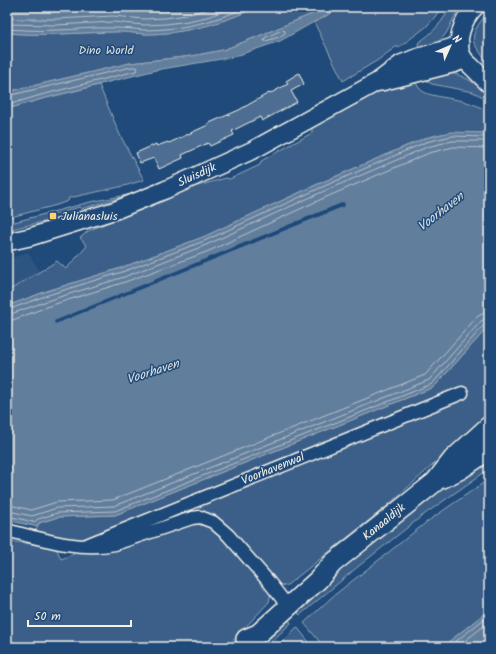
<svg xmlns="http://www.w3.org/2000/svg" width="496" height="654" font-family="Kalam,sans-serif">
	<style>
		.built { fill: #2d5581 }
		.green { fill: #3a5f88; stroke: #97a8b8 }
		.water { fill: #627e9d; stroke: #9cacbb }
		.pier { fill: #1f4a7a }
		.lines { fill: none; stroke-linecap: round; stroke-linejoin: round }
		.shore { stroke: #bac3ca; stroke-width: 1 }
		.building { fill: #4d6e92; stroke: #f4f1e8 }
		.street-casing { stroke: #f4f1e8; stroke-width: 15 }
		.secondary-casing { stroke: #f4f1e8; stroke-width: 20 }
		.primary-casing { stroke: #f4f1e8; stroke-width: 22 }
		.street { stroke: #1f4a7a; stroke-width: 12 }
		.secondary { stroke: #1f4a7a; stroke-width: 17 }
		.primary { stroke: #1f4a7a; stroke-width: 19 }
		.poi-dot { fill: #ffd166; stroke: #1f4a7a; stroke-width: 1.5 }
		.labels { text-anchor: middle; dominant-baseline: central; stroke-width: 3; stroke-linejoin: round; paint-order: stroke }
		.park-label { font-size: 12px; fill: #e1e2de; stroke: #1f4a7a }
		.street-label { font-size: 12px; fill: #f4f1e8; stroke: #1f4a7a }
		.poi-label { font-size: 12px; fill: #f4f1e8; stroke: #1f4a7a; text-anchor: start }
		.water-label { font-size: 13px; font-style: italic; fill: #dee0dd; stroke: #1f4a7a }
	</style>
	<rect width="100%" height="100%" fill="#1f4a7a"/>
	<filter id="ink" filterUnits="userSpaceOnUse"><feTurbulence type="fractalNoise" baseFrequency=".025" numOctaves="2"/><feDisplacementMap in="SourceGraphic" scale="8" xChannelSelector="R" yChannelSelector="G"/><feConvolveMatrix kernelMatrix="1 2 1 2 8 2 1 2 1" color-interpolation-filters="sRGB"/></filter>
	<g filter="url(#ink)">
		<path class="built" d="M 28,252 L 40,272 L 7,292 L 7,260 Z"/>
		<path class="green" d="M 257,7 L 322,7 L 312,14 L 254,38 L 223,50 L 192,56 L 130,63 L 7,92 L 7,33 C 42,36 76,33 111,32 C 122,31 133,33 145,34 C 184,34 222,23 257,7 Z
			M 340,7 L 442,7 L 434,18 L 426,27 L 398,48 L 397,46 L 378,60 L 343,81 L 314,22 L 321,19 Z
			M 451,7 L 461,7 C 455,14 452,22 448,30 C 442,42 431,46 419,52 L 418,43 C 434,32 441,23 451,7 Z
			M 489,12 L 489,66 L 478,49 C 466,38 480,21 489,12 Z
			M 443,72 C 464,74 474,82 489,96 L 489,100 L 473,92 L 432,84 L 428,82 L 427,79 Z
			M 415,78 C 416,82 417,86 420,89 C 426,95 434,95 441,97 C 458,100 476,102 489,113 L 489,132 L 486,133 L 441,134 L 425,138 L 318,184 L 203,237 L 121,268 L 47,291 L 7,306 L 7,292 L 13,288 L 57,261 L 66,269 L 87,246 L 80,238 L 88,231 L 183,190 L 226,178 L 230,179 L 260,165 L 261,161 L 312,133 L 312,127 L 359,100 L 386,88 Z
			M 99,85 L 120,135 L 144,180 L 124,186 L 69,198 L 68,201 L 57,205 L 7,218 L 7,109 L 42,99 Z
			M 132,194 L 81,209 L 79,207 L 48,217 L 48,221 C 34,224 20,226 7,231 L 7,224 L 90,202 Z
			M 489,326 L 489,415 L 387,506 L 286,586 L 281,585 L 275,581 L 222,523 L 207,513 L 197,512 L 107,541 L 467,396 L 463,387 L 78,541 L 49,536 L 36,530 L 39,523 L 58,517 L 115,515 L 434,387 Z
			M 489,458 L 489,469 L 422,516 L 360,565 L 300,615 L 298,613 L 299,604 L 303,599 L 438,490 Z
			M 489,479 L 489,610 L 442,647 L 324,647 L 304,623 L 332,597 L 428,521 Z
			M 190,524 C 200,523 207,526 216,531 L 271,593 L 269,602 L 227,647 L 7,647 L 7,543 L 17,542 L 60,548 L 57,550 L 61,559 L 79,552 L 98,553 L 110,551 Z
			M 284,620 L 290,621 L 291,623 L 266,647 L 252,647 L 276,622 Z
			M 297,627 L 313,647 L 277,647 Z"/>
		<path class="water" d="M 7,7 L 257,7 C 221,24 184,34 145,34 C 132,33 120,31 108,32 C 74,33 41,36 7,33 Z
			M 322,7 L 340,7 L 321,19 L 314,22 L 280,41 L 233,57 L 156,70 L 42,99 L 7,109 L 7,92 L 130,63 L 192,56 L 223,50 L 254,38 L 312,14 Z
			M 451,132 L 486,133 L 489,132 L 489,326 L 434,387 L 115,515 L 58,517 L 39,523 L 37,527 L 11,521 L 7,522 L 7,306 L 47,291 L 121,268 L 203,237 L 318,184 L 397,150 L 425,138 Z
			M 489,610 L 489,647 L 442,647 Z"/>
		<path class="pier" d="M 344,202 L 345,206 L 55,324 L 54,321 Z"/>
		<g class="lines">
			<path class="shore" d="M 7,18 L 20,19 L 56,19 L 113,16 L 144,19 L 165,18 L 187,15 L 216,7
				M 7,24 L 56,25 L 113,22 L 144,25 L 166,24 L 188,21 L 207,17 L 235,7
				M 7,29 C 23,30 39,31 56,30 C 75,30 94,27 113,28 C 124,28 134,29 144,30 C 179,30 215,22 247,7
				M 283,30 L 285,31 L 285,33 L 279,37 L 266,41 L 264,41 L 265,38 Z
				M 7,96 L 131,67 L 136,67 L 138,68 L 136,71 L 41,95 L 7,105
				M 7,309 L 10,309 L 48,295 L 122,272 L 204,241 L 320,188 L 426,142 L 452,136 L 486,137 L 489,136
				M 7,314 L 11,314 L 50,300 L 124,277 L 206,245 L 322,192 L 427,147 L 452,141 L 489,141
				M 7,320 L 13,320 L 52,305 L 125,282 L 209,251 L 324,198 L 429,153 L 453,147 L 489,148
				M 7,506 L 14,506 L 31,510 L 57,502 L 113,500 L 425,375 L 477,317 L 482,314 L 489,312
				M 7,512 L 13,512 L 32,516 L 57,508 L 114,506 L 429,380 L 481,321 L 485,319 L 489,319
				M 7,518 L 12,517 L 34,522 L 38,519 L 57,513 L 115,511 L 432,384 L 484,325 L 489,324
				M 449,647 L 489,615
				M 457,647 L 489,622"/>
		</g>
		<path class="building" d="M 299,73 L 304,84 L 291,91 L 297,102 L 262,121 L 260,117 L 232,131 L 234,135 L 210,146 L 208,143 L 182,155 L 183,158 L 159,169 L 154,158 L 140,163 L 136,153 L 156,144 L 157,146 L 168,142 L 169,143 L 208,125 L 207,124 L 239,110 L 269,93 L 269,94 L 288,84 L 286,81 Z"/>
		<g class="lines">
			<defs>
				<path id="street" d="M 7,532 L 10,531 C 44,540 81,551 115,544 L 192,518 L 200,517 L 213,522 L 228,535 L 269,582 L 283,600
					M 84,546 L 462,393"/>
				<path id="secondary" d="M 475,7 C 463,19 453,43 464,59 C 466,62 469,64 471,66 C 477,72 483,78 489,84
					M 381,82 L 405,76 L 456,63 L 464,59
					M 7,242 L 30,237 L 116,210 L 165,190 L 253,150 L 377,82 L 401,64 L 416,58 L 450,48 L 460,44"/>
				<path id="primary" d="M 443,478 L 461,469 L 489,450
					M 246,639 L 258,634 L 318,580 L 333,563 L 435,482 L 453,459 L 489,426"/>
			</defs>
			<use href="#street" class="street-casing"/>
			<use href="#secondary" class="secondary-casing"/>
			<use href="#primary" class="primary-casing"/>
			<use href="#street" class="street"/>
			<use href="#secondary" class="secondary"/>
			<use href="#primary" class="primary"/>
		</g>
	</g>
	<rect class="poi-dot" x="49" y="212" width="8" height="8" rx="2"/>
	<g class="labels">
		<g class="park-label">
			<text x="106" y="50">Dino World</text>
		</g>
		<g class="street-label">
			<text transform="translate(197 175) rotate(-25)">Sluisdijk</text>
			<text transform="translate(273 469) rotate(-22)">Voorhavenwal</text>
			<text transform="translate(384 522) rotate(-39)">Kanaaldijk</text>
		</g>
		<g class="poi-label">
			<text x="61" y="216">Julianasluis</text>
		</g>
		<g class="water-label">
			<text transform="translate(441 212) rotate(-38)">Voorhaven</text>
			<text transform="translate(153 372) rotate(-18)">Voorhaven</text>
		</g>
	</g>
	<rect width="496" height="654" fill="none" stroke="#1f4a7a" stroke-width="24"/>
	<rect x="12" y="12" width="472" height="630" fill="none" stroke="#f4f1e8" stroke-width="1.5" filter="url(#ink)"/>
	<g transform="translate(450 46) rotate(45)" stroke="#1f4a7a" stroke-width="3" paint-order="stroke">
	<path d="M0-3L7 15L0 10L-7 15Z" fill="#f4f1e8"/>
	<text y="-6" font-size="11" font-weight="bold" text-anchor="middle" fill="#f4f1e8">N</text>
	</g>
	<path d="M28 620v6h103v-6" fill="none" stroke="#f4f1e8" stroke-width="2"/>
	<text x="34" y="620" font-size="12" fill="#f4f1e8" stroke="#1f4a7a" stroke-width="3" paint-order="stroke">50 m</text>
</svg>
